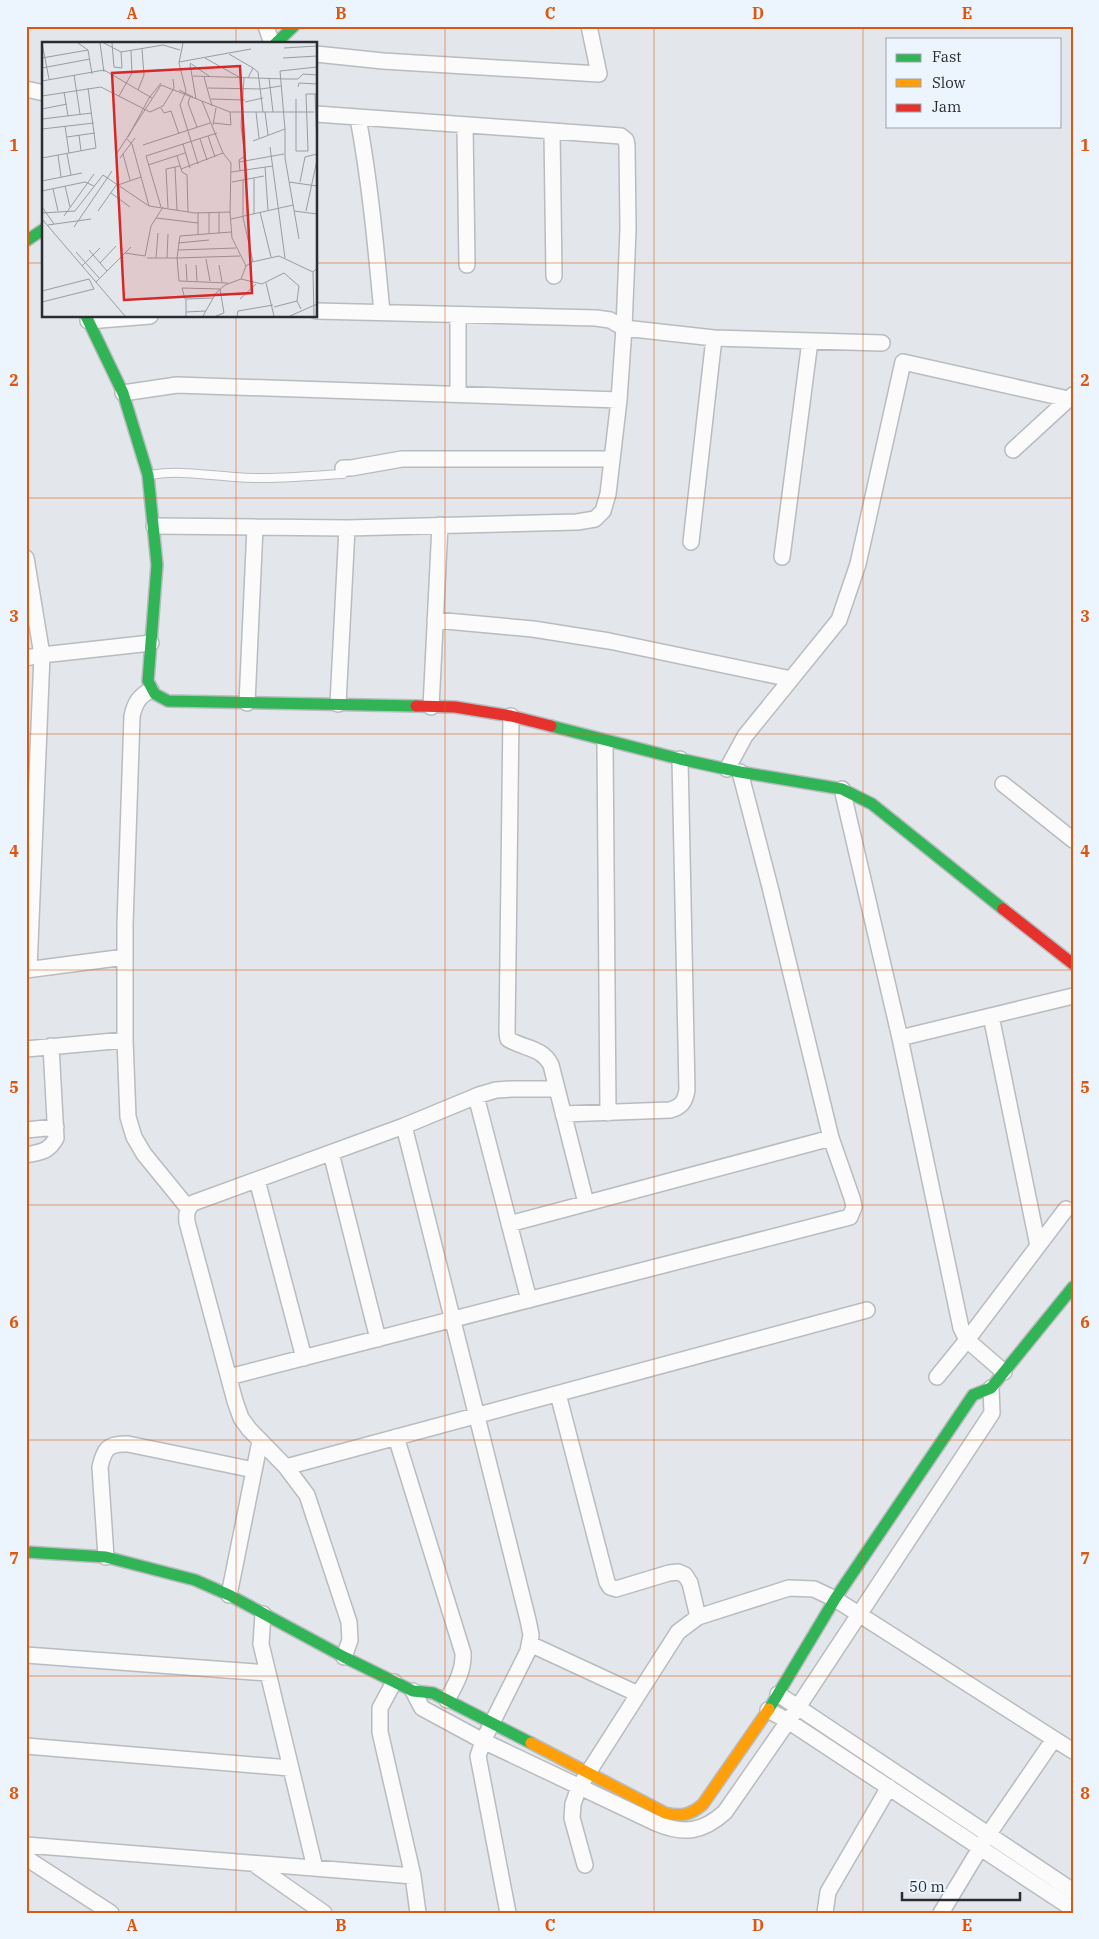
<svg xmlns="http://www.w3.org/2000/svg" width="1099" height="1939" font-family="'IBM Plex Serif',serif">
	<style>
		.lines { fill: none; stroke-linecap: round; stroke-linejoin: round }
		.lane-casing { stroke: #b8bbbf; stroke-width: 10 }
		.street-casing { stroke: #b8bbbf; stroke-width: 18 }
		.fast-casing { stroke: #b8bbbf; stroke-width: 14 }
		.slow-casing { stroke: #b8bbbf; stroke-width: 14 }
		.jam-casing { stroke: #b8bbbf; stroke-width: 14 }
		.lane { stroke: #fbfbfc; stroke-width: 8 }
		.street { stroke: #fbfbfc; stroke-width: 15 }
		.fast { stroke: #30b455; stroke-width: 11 }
		.slow { stroke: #ff9f0a; stroke-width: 11 }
		.jam { stroke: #e5322d; stroke-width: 11 }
		.grid { fill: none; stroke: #de570e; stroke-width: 1; stroke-opacity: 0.55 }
		.inset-road { fill: none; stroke: #999ca1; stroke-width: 1 }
		.view { fill: #d62828; fill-opacity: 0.15; stroke: #d62828; stroke-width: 2.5 }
		.inset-edge { fill: none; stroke: #292c30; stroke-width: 2.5 }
		.neatline { fill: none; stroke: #de570e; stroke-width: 2 }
		.grid-label { font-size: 16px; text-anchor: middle; font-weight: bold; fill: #de570e }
	</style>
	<rect width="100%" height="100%" fill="#e3e7ec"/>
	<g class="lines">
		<defs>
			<path id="lane" d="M 150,475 C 179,470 206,475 235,477 C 271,480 307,476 343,474"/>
			<path id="street" d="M 266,26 L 272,44
				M 316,54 L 383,61 L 599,74 L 589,26
				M 26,89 L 44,93
				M 316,114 L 621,136 L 626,140 L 627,146 L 628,229 L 624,328 L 714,338 L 882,343
				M 358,118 C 370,182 376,247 382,313
				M 465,126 L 467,265
				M 552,132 L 554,276
				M 88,321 L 150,316
				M 123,393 L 177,385 L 619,400
				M 458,394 L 458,315
				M 1013,450 L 1073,395
				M 343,468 L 351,468 L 402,459 L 612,459
				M 154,526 L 347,528 L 577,522 L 595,519 L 603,511 L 608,494 L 619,400 L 624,328 L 610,320 L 596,318 L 316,311
				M 691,542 L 714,338
				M 782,557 L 810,341
				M 26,558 L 42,655 L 29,969
				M 435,620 L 533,629 L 609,641 L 791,679
				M 26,658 L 42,655 L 151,643
				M 151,690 C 139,696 135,703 132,716 L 125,924 L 125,1040 L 128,1117 L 134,1137 L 144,1154 L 188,1208
				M 247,703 L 255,527
				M 338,704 L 347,528
				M 431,707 L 440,525
				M 511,716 L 507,1033 L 508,1039 C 524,1049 542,1047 551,1065 L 586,1203
				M 605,742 L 608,1113
				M 727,769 L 745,736 L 839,620 L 858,564 L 903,362 L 1068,399
				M 1003,784 L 1073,840
				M 842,789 L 900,1038 L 961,1328 L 967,1340 L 1004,1372
				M 26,970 L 125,957
				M 991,1016 L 1038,1246
				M 900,1038 L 1073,996
				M 26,1049 L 125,1040
				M 476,1096 L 529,1300
				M 563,1114 L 670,1110 C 681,1107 685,1102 687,1090 L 680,759
				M 404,1126 L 528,1620 L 531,1635 L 528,1651 L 483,1741 L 478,1756 L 508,1913
				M 26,1130 L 56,1127
				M 331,1153 L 378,1339
				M 26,1155 C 40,1152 49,1152 56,1138 L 51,1046
				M 257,1180 L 304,1358
				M 509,1224 L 831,1138
				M 229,1377 L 850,1217 L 854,1207 L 852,1198 L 831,1138 L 770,887 L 740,772
				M 937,1377 L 967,1340 L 1066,1209
				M 558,1394 L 607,1582 L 610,1587 L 616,1589 L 669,1573 L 678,1572 L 685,1575 L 690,1583 L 698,1617
				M 396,1437 L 463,1653 C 464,1671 455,1685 447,1700
				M 286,1467 L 867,1310
				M 106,1557 L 100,1467 C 104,1449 108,1443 128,1444 L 254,1470
				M 229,1595 L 260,1441
				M 263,1614 L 261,1644 L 315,1868
				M 530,1644 L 638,1694
				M 26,1655 L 268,1673
				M 344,1657 L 350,1640 L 349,1622 L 307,1495 L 286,1467 L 249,1429 L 241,1418 L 235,1401 L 187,1222 C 186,1214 187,1209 193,1203 L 404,1126 L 479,1095 L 496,1090 L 512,1089 L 557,1089
				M 394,1682 L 380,1708 L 380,1732 L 413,1876 L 418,1913
				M 413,1691 L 422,1708 L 483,1741 L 656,1823 C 684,1835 703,1832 725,1812 L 798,1707 L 992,1413 L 991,1388
				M 778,1694 L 1073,1891
				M 768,1710 L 788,1721 L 1073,1909
				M 26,1746 L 290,1768
				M 26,1845 L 413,1876
				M 26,1858 L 111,1913
				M 254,1864 L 324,1913
				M 585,1865 L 572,1818 L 573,1804 L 579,1787 L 678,1632 L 698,1617 L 789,1588 L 814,1589 L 835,1599 L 1073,1751
				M 825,1913 L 828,1892 L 889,1787
				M 941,1913 L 988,1835 L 1054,1739"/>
			<path id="fast" d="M 275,44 L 294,26
				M 26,241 L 44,229
				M 86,316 L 123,393 L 148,475 L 157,565 L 148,681 L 155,694 L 168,701 L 416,706
				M 551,726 L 680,759 L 740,772 L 842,789 L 872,804 L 1003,909
				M 26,1552 L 106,1557 L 195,1580 L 229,1595 L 344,1657 L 413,1691 L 433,1693 L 531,1743
				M 769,1709 L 835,1599 L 973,1395 L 991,1388 L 1073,1287"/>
			<path id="slow" d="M 531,1743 L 665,1813 C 681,1817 691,1815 703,1804 L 769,1709"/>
			<path id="jam" d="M 416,706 L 455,707 L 511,716 L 551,726
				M 1003,909 L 1073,964"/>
		</defs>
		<use href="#lane" class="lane-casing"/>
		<use href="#street" class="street-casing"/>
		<use href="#fast" class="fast-casing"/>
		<use href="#slow" class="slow-casing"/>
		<use href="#jam" class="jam-casing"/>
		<use href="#lane" class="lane"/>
		<use href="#street" class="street"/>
		<use href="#fast" class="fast"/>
		<use href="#slow" class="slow"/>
		<use href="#jam" class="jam"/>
	</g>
	<path class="grid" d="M 236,26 L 236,44M 445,26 L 445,1913M 654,26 L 654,1913M 863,26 L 863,1913M 26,263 L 44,263M 316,263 L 1073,263M 236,316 L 236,1913M 26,498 L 1073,498M 26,734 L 1073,734M 26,970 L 1073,970M 26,1205 L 1073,1205M 26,1440 L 1073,1440M 26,1676 L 1073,1676"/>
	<g transform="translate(42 42)">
		<rect width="275" height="275" fill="#e3e7ec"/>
		<path class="inset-road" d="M 0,1 L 7,37M 36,1 L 46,8 L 50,32M 58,1 L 62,30M 62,1 L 79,10 L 121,3 L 138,8M 70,1 L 72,25 L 80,26 L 79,10M 141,1 L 137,21 L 144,49 L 138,63 L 156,122M 242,6 L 275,4M 187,12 L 211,26 L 206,36M 0,16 L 46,8M 163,16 L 197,35M 241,16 L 275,14M 137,20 L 209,7M 148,21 L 167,34M 148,22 L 154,57M 0,26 L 48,17M 211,26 L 216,30 L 221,70M 32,33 L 38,72M 151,34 L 244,37 L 256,37 L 261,32 L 275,33M 162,35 L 170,64M 227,36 L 231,70M 0,39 L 62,28 L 110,56M 256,45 L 257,41 L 275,42M 166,46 L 219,47 L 239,44M 96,48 L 102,33 L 100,7M 137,48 L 151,55M 22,50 L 26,74M 273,52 L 275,106M 0,54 L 59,45 L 108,70 L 121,64 L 132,46 L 131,37M 77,54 L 90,31 L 89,9M 148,55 L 146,61 L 155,85M 169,57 L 203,58M 254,57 L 254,109 L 266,109 L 264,52 L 275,52M 203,60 L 221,56M 119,66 L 122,71 L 129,69 L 137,92M 0,67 L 25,62M 214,70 L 217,96M 223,70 L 226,93M 0,77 L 50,71M 172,81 L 189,83 L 188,70M 171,83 L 174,66M 23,84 L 27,111M 0,87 L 52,81M 243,87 L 243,116 L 257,197M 37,93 L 39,109M 166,94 L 173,115M 25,95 L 53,91M 86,95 L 107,56 L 119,41M 85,97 L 90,102 L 107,164M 158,97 L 165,118M 211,99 L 243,87 L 238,29 L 275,25M 141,102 L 148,126M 101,103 L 168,81M 228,105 L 243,216M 75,111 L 119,43 L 188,70 L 272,70M 181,111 L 189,121 L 188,171M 25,112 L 29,133M 81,112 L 88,138M 16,113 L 19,135M 135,114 L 140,130 L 145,133 L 146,170M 0,116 L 54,106 L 46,46M 78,116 L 93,96M 197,120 L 242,112M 106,123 L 143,111M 133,125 L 135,168M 223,125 L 226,168M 139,127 L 181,111 L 160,59M 198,129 L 197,118 L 203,114 L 199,84 L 202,36M 189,130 L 231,124M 201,138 L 201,175 L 211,220M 0,139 L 40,131M 190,140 L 222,134M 247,140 L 275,144M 258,140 L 263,115 L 275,112M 76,143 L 99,135M 23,144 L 28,165M 11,147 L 16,169M 0,149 L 43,140 L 52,144M 69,151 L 88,165M 0,165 L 12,182M 119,165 L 104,114 L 175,91M 126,166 L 124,127 L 138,124M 56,169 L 75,142M 252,169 L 275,172M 264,169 L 275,118M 177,170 L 177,191M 218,170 L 229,215M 0,171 L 33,169 L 61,133 L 107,164 L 153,171 L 188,170 L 190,196 L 204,224M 156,171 L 156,192M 167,171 L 167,191M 212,172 L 212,136M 22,174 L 52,132M 114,176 L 156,181M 0,177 L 83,274M 189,177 L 251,163M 6,183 L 49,177M 32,185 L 70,129M 189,190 L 138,194 L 135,216 L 198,214M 136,201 L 167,198M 47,208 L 65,229M 136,208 L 194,206M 34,210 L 58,237M 83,211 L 103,214 L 109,184 L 121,165M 105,216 L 135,216 L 137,239 L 186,241M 114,216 L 116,191M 125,216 L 126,192M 164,217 L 168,239M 58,221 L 74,204M 144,222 L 145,239M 154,223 L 155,239M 177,223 L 180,240M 40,224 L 58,206M 271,230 L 272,274M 199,237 L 220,242 L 242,231 L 257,244 L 255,259 L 259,267M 54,240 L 89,205M 224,241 L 232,274M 0,249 L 47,237M 143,257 L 140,246 L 178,247 L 182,271 L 174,274M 198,257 L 214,242M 0,260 L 52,247 L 47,237M 232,265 L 255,259M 144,270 L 164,269M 144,274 L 144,257 L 171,256M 161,274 L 174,251 L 183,243 L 199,237 L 204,224 L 210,220 L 237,214 L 271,230 L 275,226M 195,274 L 196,269 L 231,263M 248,274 L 275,262"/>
		<path class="view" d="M 198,24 L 210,251 L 82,258 L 70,31 Z"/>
		<rect width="275" height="275" class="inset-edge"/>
	</g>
	<rect width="1099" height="1939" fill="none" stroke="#ecf4fe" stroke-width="55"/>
	<rect x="886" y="38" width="175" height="90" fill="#ecf4fe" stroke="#9ea4ac"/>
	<rect x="896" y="54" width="25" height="8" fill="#30b455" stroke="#9ea4ac"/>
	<text x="932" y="62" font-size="15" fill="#292c30">Fast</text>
	<rect x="896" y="79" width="25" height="8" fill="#ff9f0a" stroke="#9ea4ac"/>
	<text x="932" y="88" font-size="15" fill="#292c30">Slow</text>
	<rect x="896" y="104" width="25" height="8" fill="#e5322d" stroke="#9ea4ac"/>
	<text x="932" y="112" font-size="15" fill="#292c30">Jam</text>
	<path d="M902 1892v8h118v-8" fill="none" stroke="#292c30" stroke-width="2.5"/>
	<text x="909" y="1892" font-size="15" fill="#292c30" stroke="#ecf4fe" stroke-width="4" paint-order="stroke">50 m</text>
	<rect x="28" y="28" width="1044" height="1884" class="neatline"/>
	<g class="grid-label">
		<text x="132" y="19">A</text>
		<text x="341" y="19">B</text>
		<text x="550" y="19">C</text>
		<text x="758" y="19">D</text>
		<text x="967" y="19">E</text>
		<text x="14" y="151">1</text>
		<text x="1085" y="151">1</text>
		<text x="14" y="386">2</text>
		<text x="1085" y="386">2</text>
		<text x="14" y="622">3</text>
		<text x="1085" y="622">3</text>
		<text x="14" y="857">4</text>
		<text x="1085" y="857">4</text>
		<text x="14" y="1093">5</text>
		<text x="1085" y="1093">5</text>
		<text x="14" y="1328">6</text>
		<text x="1085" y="1328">6</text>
		<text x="14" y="1564">7</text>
		<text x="1085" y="1564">7</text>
		<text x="14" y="1799">8</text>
		<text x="1085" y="1799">8</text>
		<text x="132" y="1931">A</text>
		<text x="341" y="1931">B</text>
		<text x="550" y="1931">C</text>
		<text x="758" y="1931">D</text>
		<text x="967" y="1931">E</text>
	</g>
</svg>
